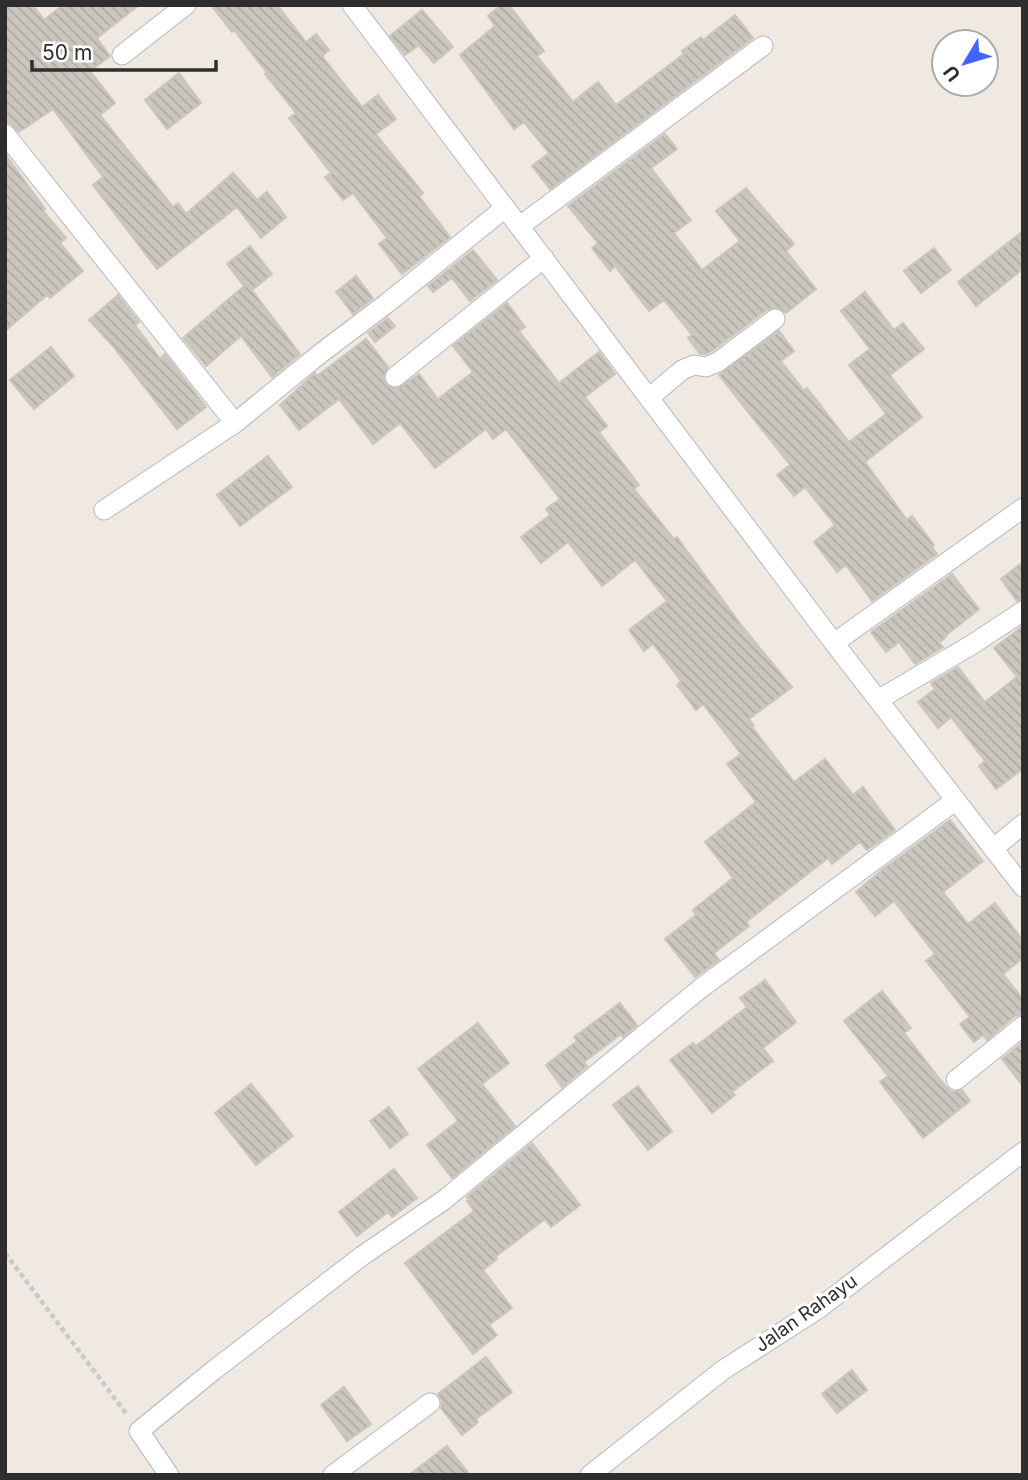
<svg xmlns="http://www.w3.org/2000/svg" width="1028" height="1480" font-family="Inter,sans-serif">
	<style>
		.building { fill: url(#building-back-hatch); stroke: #cbc5ba; stroke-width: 2 }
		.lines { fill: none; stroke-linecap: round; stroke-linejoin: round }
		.street-casing { stroke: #b4b7c1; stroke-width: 21 }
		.path { stroke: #c9c9c9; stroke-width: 4.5; stroke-dasharray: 5 3.5; stroke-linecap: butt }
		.street { stroke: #fff; stroke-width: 19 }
		.labels { text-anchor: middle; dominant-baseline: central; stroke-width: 6; stroke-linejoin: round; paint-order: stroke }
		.street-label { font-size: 19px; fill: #2e2e2e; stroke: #fff }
	</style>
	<defs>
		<pattern id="building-back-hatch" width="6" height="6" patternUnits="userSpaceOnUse" patternTransform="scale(1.75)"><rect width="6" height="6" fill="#cbc7bf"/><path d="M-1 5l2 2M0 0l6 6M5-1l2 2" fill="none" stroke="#afaba4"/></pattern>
	</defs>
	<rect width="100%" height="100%" fill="#efe9e1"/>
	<path class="building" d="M 5,5 L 33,5 L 44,20 L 63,5 L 139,5 L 97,38 L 110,56 L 90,71 L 115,103 L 100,115 L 173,207 L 178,203 L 186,214 L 233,173 L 257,200 L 267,192 L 286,217 L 261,238 L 237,207 L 157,269 L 93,185 L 103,177 L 53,109 L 19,132 L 10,123 L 5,122 Z
		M 211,5 L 277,5 L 306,42 L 316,34 L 329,50 L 322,56 L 362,107 L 378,95 L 396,119 L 376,134 L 423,193 L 419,196 L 450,237 L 402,274 L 379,244 L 387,238 L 353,193 L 343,200 L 325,177 L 331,173 L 289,118 L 296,113 L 265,74 L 267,73 L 234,30 L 232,32 Z
		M 501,5 L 509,5 L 544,51 L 537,56 L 573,102 L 598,82 L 616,105 L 684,54 L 682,51 L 701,37 L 703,40 L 735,15 L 753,38 L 550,189 L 532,166 L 549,153 L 524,122 L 514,129 L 460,55 L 495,26 L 488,16 Z
		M 422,10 L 453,47 L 434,63 L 419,45 L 405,55 L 390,36 Z
		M 179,73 L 201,103 L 167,129 L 145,100 Z
		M 665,134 L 677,149 L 651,168 L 691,220 L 674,233 L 702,270 L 740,241 L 716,211 L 746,188 L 794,244 L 786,251 L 816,289 L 786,313 L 779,308 L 768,309 L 712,351 L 705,354 L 700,354 L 688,338 L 692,335 L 664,300 L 649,311 L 615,266 L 610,271 L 592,248 L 598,243 L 568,206 Z
		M 5,154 L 45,209 L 43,211 L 66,238 L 60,243 L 83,271 L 50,298 L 47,295 L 5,331 Z
		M 1023,231 L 1023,269 L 976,306 L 958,282 Z
		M 250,246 L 272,274 L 252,290 L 300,354 L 272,377 L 241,336 L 206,366 L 183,338 L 244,286 L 227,264 Z
		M 934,248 L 951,270 L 921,293 L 904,271 Z
		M 473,250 L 497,280 L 470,301 L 452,278 L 433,292 L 428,286 Z
		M 356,276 L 373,298 L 353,314 L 336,292 Z
		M 865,292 L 894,330 L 903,323 L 924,349 L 890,375 L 922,417 L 865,462 L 907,520 L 912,516 L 934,545 L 932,547 L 937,554 L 872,601 L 846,565 L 837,572 L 814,542 L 835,525 L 805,487 L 794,496 L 777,475 L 790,465 L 719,375 L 779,331 L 794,351 L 781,361 L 804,391 L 807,388 L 849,442 L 886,414 L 849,365 L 870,349 L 841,311 Z
		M 118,295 L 139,322 L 135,325 L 160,359 L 165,354 L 206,407 L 177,429 L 112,345 L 89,320 Z
		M 507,303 L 525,327 L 519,331 L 559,383 L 599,352 L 615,374 L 585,397 L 607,426 L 599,432 L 639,485 L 634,489 L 674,539 L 677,537 L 741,625 L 792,687 L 749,719 L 754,726 L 752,727 L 794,782 L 825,759 L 853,795 L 863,787 L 895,830 L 867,850 L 860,842 L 832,864 L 828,858 L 746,922 L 749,926 L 714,953 L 719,960 L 695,977 L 665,939 L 696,915 L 693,910 L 733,878 L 705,842 L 756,802 L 727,764 L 741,754 L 703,704 L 696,710 L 677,685 L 681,681 L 653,644 L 644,651 L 629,630 L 667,601 L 635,560 L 602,586 L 568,542 L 541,563 L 521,537 L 550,515 L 546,509 L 560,499 L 506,429 L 493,439 L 486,429 L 435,468 L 400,423 L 373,444 L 339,399 L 299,430 L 280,405 L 315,373 L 317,376 L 366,339 L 388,367 L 383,378 L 386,385 L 397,389 L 419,374 L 438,399 L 473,372 L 453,346 Z
		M 388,318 L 395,326 L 375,342 L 368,333 Z
		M 51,347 L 74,376 L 34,409 L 10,380 Z
		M 268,456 L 292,487 L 240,526 L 217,495 Z
		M 1023,562 L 1023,599 L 1017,601 L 1001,579 Z
		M 952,574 L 979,609 L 945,636 L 946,637 L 939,643 L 943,647 L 915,664 L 899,642 L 886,652 L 871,632 Z
		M 1023,626 L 1023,769 L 996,789 L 979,766 L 985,761 L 951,717 L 938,728 L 918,702 L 935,689 L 931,683 L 958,667 L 985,702 L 1017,677 L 994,648 Z
		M 950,820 L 983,861 L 943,892 L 968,924 L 995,903 L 1023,941 L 1023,958 L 1003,974 L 1023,999 L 1023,1014 L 1015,1016 L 987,1040 L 983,1035 L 974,1042 L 960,1024 L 970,1017 L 926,961 L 935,954 L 894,901 L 875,916 L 856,892 L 882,870 Z
		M 765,980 L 796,1022 L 763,1048 L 773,1061 L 732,1092 L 735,1095 L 712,1113 L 670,1060 L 693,1043 L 696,1046 L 747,1007 L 740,998 Z
		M 882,991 L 911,1028 L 904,1033 L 946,1087 L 952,1092 L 962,1090 L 970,1101 L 923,1138 L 880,1082 L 888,1076 L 844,1021 Z
		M 620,1003 L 637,1025 L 623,1037 L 621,1034 L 584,1062 L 587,1066 L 562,1087 L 546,1065 L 577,1041 L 574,1037 Z
		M 478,1023 L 509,1063 L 482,1084 L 515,1126 L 452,1178 L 427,1145 L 458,1121 L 418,1069 Z
		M 1023,1042 L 1023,1086 L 1002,1059 Z
		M 251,1084 L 293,1136 L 256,1165 L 215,1113 Z
		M 638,1086 L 672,1131 L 648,1150 L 613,1105 Z
		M 389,1107 L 408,1134 L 390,1148 L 370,1121 Z
		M 532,1143 L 580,1205 L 551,1227 L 545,1219 L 495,1257 L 497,1259 L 483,1270 L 512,1308 L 489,1325 L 497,1335 L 473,1354 L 405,1263 L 474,1211 L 467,1201 L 469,1200 L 467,1197 Z
		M 394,1169 L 417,1198 L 392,1217 L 388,1212 L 357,1236 L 339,1212 Z
		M 486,1357 L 512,1392 L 476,1419 L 478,1422 L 462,1435 L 441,1408 L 442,1401 L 438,1394 Z
		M 852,1370 L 867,1390 L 837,1413 L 822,1394 Z
		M 344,1387 L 371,1424 L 347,1441 L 321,1405 Z
		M 447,1446 L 470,1475 L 409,1475 Z"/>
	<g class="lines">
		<defs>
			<path id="street" d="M 352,5 L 834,643 L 1023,887
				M 122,55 L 186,5
				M 5,134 L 235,423
				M 520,226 L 763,46
				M 395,377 L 544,258
				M 649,398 L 682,370 L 694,365 L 706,367 L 718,362 L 775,319
				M 104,510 L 235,423 L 321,353 L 386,304 L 505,208
				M 834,643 L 1023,508
				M 878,700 L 973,644 L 1023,611
				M 994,848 L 1023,824
				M 956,1080 L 1023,1026
				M 169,1475 L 139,1431 L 214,1370 L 362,1256 L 444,1200 L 701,988 L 956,800
				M 333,1475 L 430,1403
				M 590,1475 L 723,1370 L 818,1309 L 1023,1152"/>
		</defs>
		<use href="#street" class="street-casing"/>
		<path class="path" d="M 5,1253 L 128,1416"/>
		<use href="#street" class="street"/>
	</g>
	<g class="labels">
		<g class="street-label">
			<text transform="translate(806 1313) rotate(-35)">Jalan Rahayu</text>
		</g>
	</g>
	<rect width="1028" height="1480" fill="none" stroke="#2e2e2e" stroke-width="14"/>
	<g transform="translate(965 63) rotate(232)"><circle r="33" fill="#ffffff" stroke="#ababab" stroke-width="2"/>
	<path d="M0-5L12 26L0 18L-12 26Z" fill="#4264fb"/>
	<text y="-10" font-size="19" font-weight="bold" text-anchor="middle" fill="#2e2e2e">U</text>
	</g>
	<path d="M32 60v10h184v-10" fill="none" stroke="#2e2e2e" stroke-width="3.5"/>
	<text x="42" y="60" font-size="21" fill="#2e2e2e" stroke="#ffffff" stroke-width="5" paint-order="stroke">50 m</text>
</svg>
